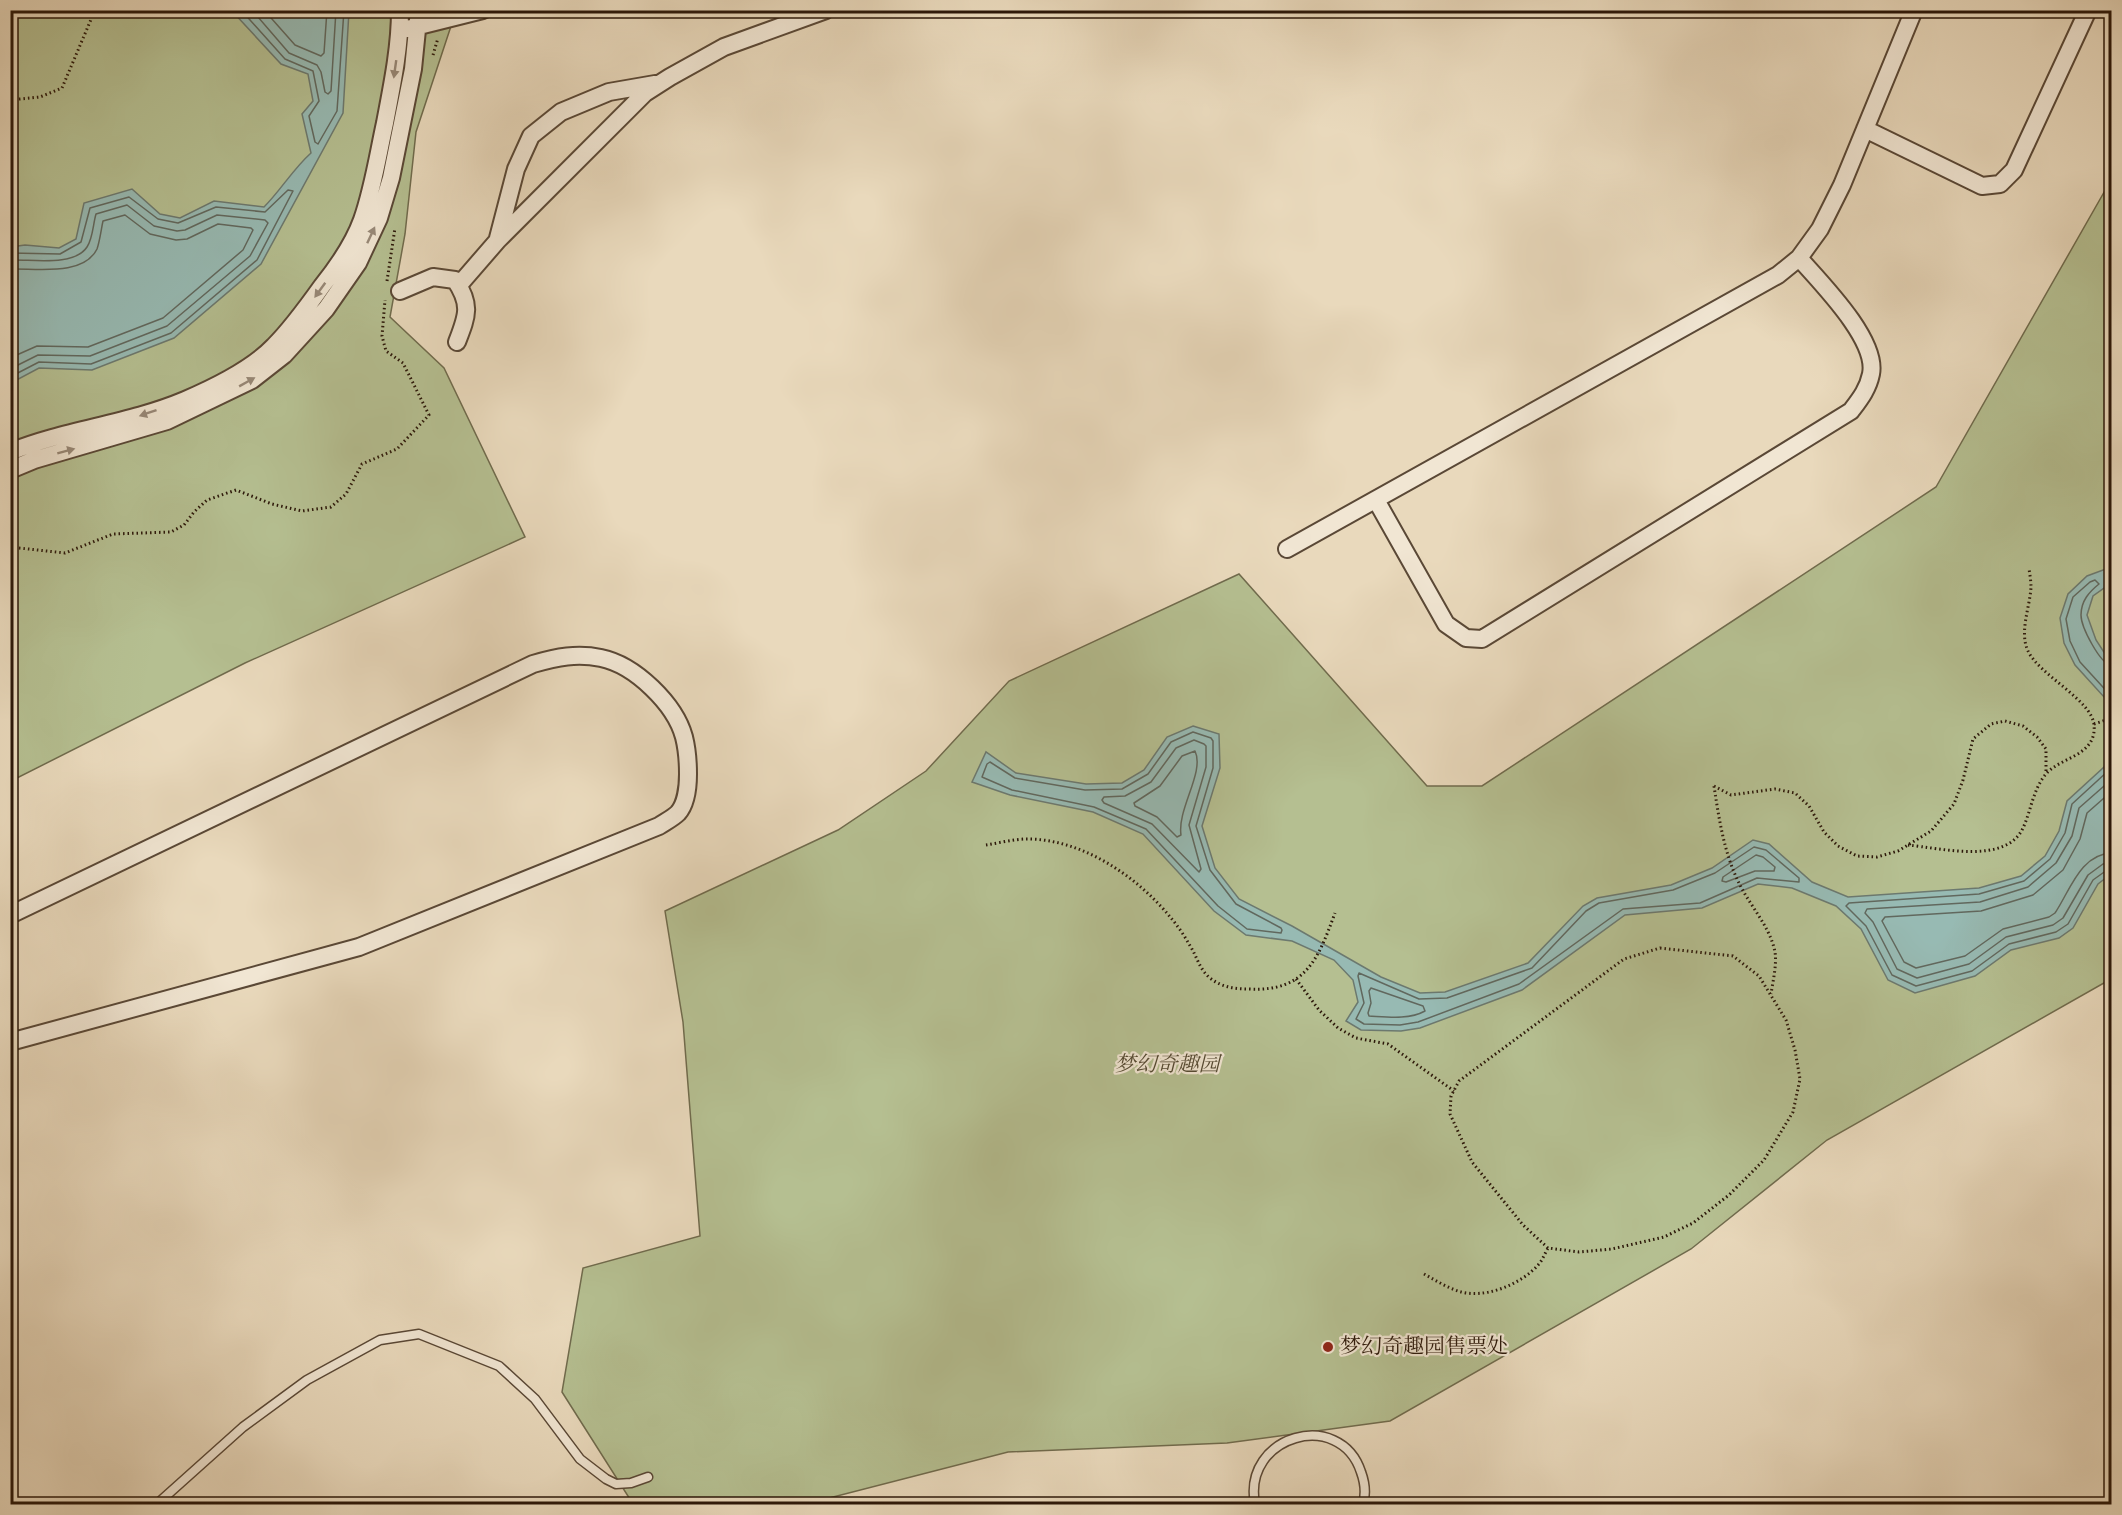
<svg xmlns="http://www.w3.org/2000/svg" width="2122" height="1515" font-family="'IM FELL DW Pica','Noto Serif SC',serif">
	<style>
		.green { fill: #b5bf91; stroke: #706b4d; stroke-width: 1.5 }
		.water { fill: #97bab3; stroke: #6c796f; stroke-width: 1.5 }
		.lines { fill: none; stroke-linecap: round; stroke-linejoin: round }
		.shore { stroke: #61685e; stroke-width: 1.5 }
		.lane-casing { stroke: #5a4836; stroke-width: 11 }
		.street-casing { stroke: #5a4836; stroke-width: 20 }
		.path { stroke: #2b1709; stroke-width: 3; stroke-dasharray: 1.5 3; stroke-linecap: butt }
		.lane { stroke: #f1e6d3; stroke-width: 8 }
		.street { stroke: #f1e6d3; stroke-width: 16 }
		.oneway { fill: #988978 }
		.poi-dot { fill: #8f2418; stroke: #f1e6d3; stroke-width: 2 }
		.labels { text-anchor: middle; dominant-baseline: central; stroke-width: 4.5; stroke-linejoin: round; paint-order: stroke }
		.park-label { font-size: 21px; font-style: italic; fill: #544932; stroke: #f1e6d3 }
		.poi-label { font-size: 21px; fill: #2b1709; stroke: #f1e6d3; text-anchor: start }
	</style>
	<rect width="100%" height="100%" fill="#e9d9bc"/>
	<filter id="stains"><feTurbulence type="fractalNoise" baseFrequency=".00333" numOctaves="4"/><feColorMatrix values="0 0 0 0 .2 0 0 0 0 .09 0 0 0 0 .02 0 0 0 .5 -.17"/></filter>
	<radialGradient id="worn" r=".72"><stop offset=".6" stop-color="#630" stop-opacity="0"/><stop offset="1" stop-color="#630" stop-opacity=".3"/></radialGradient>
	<path class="green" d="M 11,11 L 456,11 L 416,132 L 405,234 L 390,317 L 444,368 L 525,537 L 245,663 L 11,781 Z
		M 2111,180 L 2111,979 L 1827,1140 L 1691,1249 L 1390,1421 L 1227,1443 L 1008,1452 L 806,1504 L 633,1504 L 562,1392 L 583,1268 L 700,1236 L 683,1022 L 665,911 L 838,830 L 926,771 L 1009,681 L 1239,574 L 1427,786 L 1482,786 L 1936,487 Z"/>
	<path class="water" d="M 232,11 L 349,11 L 343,113 L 261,264 L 174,338 L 92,370 L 39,368 L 11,383 L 11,247 L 25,245 L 59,248 L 76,239 L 84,203 L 132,189 L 160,214 L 180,218 L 214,201 L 264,207 C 281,190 293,169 311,153 L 302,114 L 313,101 L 308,74 L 281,64 Z
		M 2111,567 L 2111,583 L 2093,596 L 2087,615 L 2096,640 L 2111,663 L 2111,719 L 2105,698 L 2075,665 L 2064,643 L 2060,618 L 2068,594 L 2087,576 Z
		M 1193,726 L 1219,734 L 1220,768 L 1202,826 L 1215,868 L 1239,899 L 1292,926 L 1381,977 L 1420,993 L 1445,992 L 1528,963 L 1583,906 L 1597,898 L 1671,885 L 1712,868 L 1753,840 L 1769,844 L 1812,882 L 1848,897 L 1979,888 L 2021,876 L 2045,856 L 2059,831 L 2067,801 L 2104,767 L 2111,753 L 2111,874 L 2098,884 L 2073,928 L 2059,938 L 2011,950 L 1975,976 L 1915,993 L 1888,980 L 1861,929 L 1836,906 L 1792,888 L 1758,884 L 1702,908 L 1625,915 L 1522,990 L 1420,1028 L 1401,1031 L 1361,1030 L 1346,1021 L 1358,1002 L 1353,980 L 1334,960 L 1292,941 L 1246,935 L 1214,911 L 1143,834 L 1093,812 L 1010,795 L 972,782 L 986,752 L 1016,773 L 1086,784 L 1122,783 L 1144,770 L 1167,737 Z"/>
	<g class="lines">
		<path class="shore" d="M 241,10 L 285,59 L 313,71 L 319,101 L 309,116 L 315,142 L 318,144 L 337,111 L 344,10
			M 252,10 L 289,53 L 317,65 L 321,72 L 325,92 L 328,94 L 331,91 L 336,10
			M 264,10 L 295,45 L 321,56 L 324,53 L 327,10
			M 10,253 L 60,254 L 81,242 L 90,208 L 129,197 L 158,219 L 178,223 L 216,207 L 265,212 L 288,190 L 293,191 L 257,260 L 171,333 L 91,364 L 39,362 L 10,377
			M 10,260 C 31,259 74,267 87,247 C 93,238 93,224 96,214 L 127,205 L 154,226 L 177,231 L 185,230 L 217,215 L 265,220 L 268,223 L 250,256 L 167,326 L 90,356 L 38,355 L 10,369
			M 10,269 C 35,268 83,277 97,249 C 100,240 101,230 103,221 L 125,215 L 150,234 L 176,240 L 187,239 L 218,224 L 251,228 L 253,230 L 243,250 L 163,318 L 88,347 L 37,346 L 10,358
			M 2112,666 C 2100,664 2081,627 2081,615 C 2081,601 2089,592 2099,584 L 2095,580 L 2090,582 L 2073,597 L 2066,619 L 2070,641 L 2080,662 L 2112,697
			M 1193,732 L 1211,738 L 1213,741 L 1213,768 L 1196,826 L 1210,870 L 1236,904 L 1281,928 L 1282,930 L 1281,933 L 1247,929 L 1218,906 L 1146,829 L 1094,807 L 1012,790 L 982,777 L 987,764 L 990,762 L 1015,778 L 1085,790 L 1122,789 L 1148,774 L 1171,742 Z
			M 1194,740 L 1204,744 L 1206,746 L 1206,767 L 1189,825 L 1201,869 L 1199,872 L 1152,824 L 1104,803 L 1102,800 L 1104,797 L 1125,796 L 1151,782 L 1176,748 Z
			M 1195,751 C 1205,772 1177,809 1181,835 L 1177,837 L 1157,817 L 1135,806 L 1134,803 L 1160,786 L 1182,756 Z
			M 2112,766 L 2108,771 L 2072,804 L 2065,833 L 2050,859 L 2024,881 L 1979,894 L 1849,903 L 1846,906 L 1866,926 L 1892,975 L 1916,986 L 1972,971 L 2009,944 L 2056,932 L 2068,924 L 2093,880 L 2107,870 L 2112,870
			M 2112,779 L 2079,808 L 2072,836 L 2056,863 L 2028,887 L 1980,902 L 1867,909 L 1865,913 L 1873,922 L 1897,969 L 1917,978 L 1969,964 L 2006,937 L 2053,925 L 2063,918 L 2088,875 L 2103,864 L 2112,862
			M 2112,791 L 2087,813 L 2080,839 L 2063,870 L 2033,895 L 1981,911 L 1885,917 L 1882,921 L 1904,962 L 1916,968 L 1965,956 L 2003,929 L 2049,917 L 2055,913 C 2070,891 2080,854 2112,853
			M 1754,847 L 1766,850 L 1799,878 L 1799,882 L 1757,878 L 1700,903 L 1623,909 L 1519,984 L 1418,1022 L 1400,1025 L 1364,1024 L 1356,1019 L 1364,1003 L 1358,976 L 1359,973 L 1419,999 L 1447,998 L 1532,968 L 1586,911 L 1599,903 L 1673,890 L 1715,873 Z
			M 1756,855 L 1763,857 L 1775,867 L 1774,871 L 1755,871 L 1726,882 L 1722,881 L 1723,877 Z
			M 1371,988 L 1423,1006 L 1425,1011 C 1409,1020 1387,1017 1369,1016 L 1368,1013 L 1371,1003 L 1369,991 Z"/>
		<defs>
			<path id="lane" d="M 157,1504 L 243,1427 L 307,1380 L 380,1340 L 419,1334 L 499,1366 L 535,1399 L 580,1459 L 606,1479 L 616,1484 L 631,1483 L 648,1477
				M 1255,1504 C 1242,1435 1340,1408 1361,1472 C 1365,1483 1366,1494 1363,1504"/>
			<path id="street" d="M 407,29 L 483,10
				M 1865,129 L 1982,186 L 2000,184 L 2014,170 L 2088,10
				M 498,238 L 516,169 L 531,136 L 561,112 L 609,92 L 655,84
				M 459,285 L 498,240 L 645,93 L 670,77 L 724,47 L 826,10
				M 400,291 L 433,277 L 455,280 C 472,305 467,316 457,342
				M 10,452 C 67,429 128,424 185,400 C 213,388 253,368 274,346 C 292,328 307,307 322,286 C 338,266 353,245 362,220 C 373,189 378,155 385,123 C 392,86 400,48 400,10
				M 10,470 L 34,460 L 167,421 L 252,380 L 284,355 L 326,309 L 358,263 L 379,218 L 391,178 L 413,69 L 419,10
				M 1376,500 L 1446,624 L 1466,638 L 1482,639 L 1851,411 C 1860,399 1868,389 1871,374 C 1878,340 1821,283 1799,258
				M 1287,549 L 1778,275 L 1799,258 L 1820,229 L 1842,185 L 1914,10
				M 10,915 L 533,664 C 557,657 577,653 601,658 C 635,665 675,704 684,737 C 687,749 688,762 688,774 C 688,786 686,804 678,813 C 673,818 665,822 659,826 L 359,947 L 10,1042"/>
		</defs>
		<use href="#lane" class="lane-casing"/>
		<use href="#street" class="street-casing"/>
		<path class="path" d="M 433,55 L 438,38
			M 10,100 L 40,97 L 62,88 L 95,10
			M 387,281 L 395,228
			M 10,547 L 65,553 L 113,534 L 171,532 L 184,525 L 194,512 L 207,500 L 236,490 L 272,504 L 302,511 L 331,507 L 346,494 L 362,464 L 397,449 L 429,415 L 403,363 L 386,351 L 382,336 L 385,300
			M 2094,724 L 2112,718
			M 1714,786 L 1731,795 L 1775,789 L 1795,793 L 1809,806 L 1824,832 L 1838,846 L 1857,856 L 1877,857 L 1898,851 L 1931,831 L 1954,804 L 1963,780 L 1973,739 L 1991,724 L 2005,721 L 2023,726 L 2037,737 L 2046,749 L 2046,773
			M 1714,786 C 1719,819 1724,852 1738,881 C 1749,905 1770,926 1775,952 C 1777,964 1773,981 1771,994
			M 986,845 C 999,843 1014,839 1027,839 C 1082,839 1137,876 1171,918 C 1177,925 1184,935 1189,944 C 1197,956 1199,969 1210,978 C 1221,987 1235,989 1249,989 C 1306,992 1318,959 1335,913
			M 1908,845 C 1940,848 2006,865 2023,828 C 2031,811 2033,789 2046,774 C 2060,757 2097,756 2094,725 C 2092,700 2039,675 2028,651 C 2019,632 2030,607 2031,587 C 2031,582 2030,575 2029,569
			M 1660,948 L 1733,956 L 1759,976 L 1786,1020 L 1795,1050 L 1800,1079 L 1793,1112 L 1764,1160 L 1729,1195 L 1693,1223 L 1664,1237 L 1612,1249 L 1579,1252 L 1548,1248 L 1523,1225 L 1472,1162 L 1450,1114 L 1451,1096 L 1459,1081 L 1624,959 Z
			M 1296,979 L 1319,1010 L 1338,1028 L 1356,1038 L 1388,1044 L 1454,1091
			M 1424,1274 C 1435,1280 1446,1287 1458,1291 C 1484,1300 1522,1284 1539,1264 C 1543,1259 1545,1253 1548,1248"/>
		<use href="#lane" class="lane"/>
		<use href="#street" class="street"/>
	</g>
	<defs><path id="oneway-solid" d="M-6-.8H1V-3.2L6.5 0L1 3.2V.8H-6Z" transform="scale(1.5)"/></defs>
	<g class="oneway">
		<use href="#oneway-solid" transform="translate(395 69) rotate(98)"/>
		<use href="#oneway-solid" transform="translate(371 235) rotate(-65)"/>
		<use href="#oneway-solid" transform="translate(320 290) rotate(126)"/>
		<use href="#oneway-solid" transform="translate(247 382) rotate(-29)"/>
		<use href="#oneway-solid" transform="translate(148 413) rotate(161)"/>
		<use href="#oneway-solid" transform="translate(66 451) rotate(-15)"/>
	</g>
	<circle class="poi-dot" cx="1328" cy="1347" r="6"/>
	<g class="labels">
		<g class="park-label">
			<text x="1167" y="1065">梦幻奇趣园</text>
		</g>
		<g class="poi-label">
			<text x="1340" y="1347">梦幻奇趣园售票处</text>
		</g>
	</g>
	<rect width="2122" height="1515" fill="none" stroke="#e9d9bc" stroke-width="36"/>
	<rect x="12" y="12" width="2098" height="1491" fill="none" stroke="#2b1709" stroke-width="3"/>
	<rect x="18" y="18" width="2086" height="1479" fill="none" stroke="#2b1709" stroke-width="1.5"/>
	<rect width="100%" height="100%" filter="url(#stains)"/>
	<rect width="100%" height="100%" fill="url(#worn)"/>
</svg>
